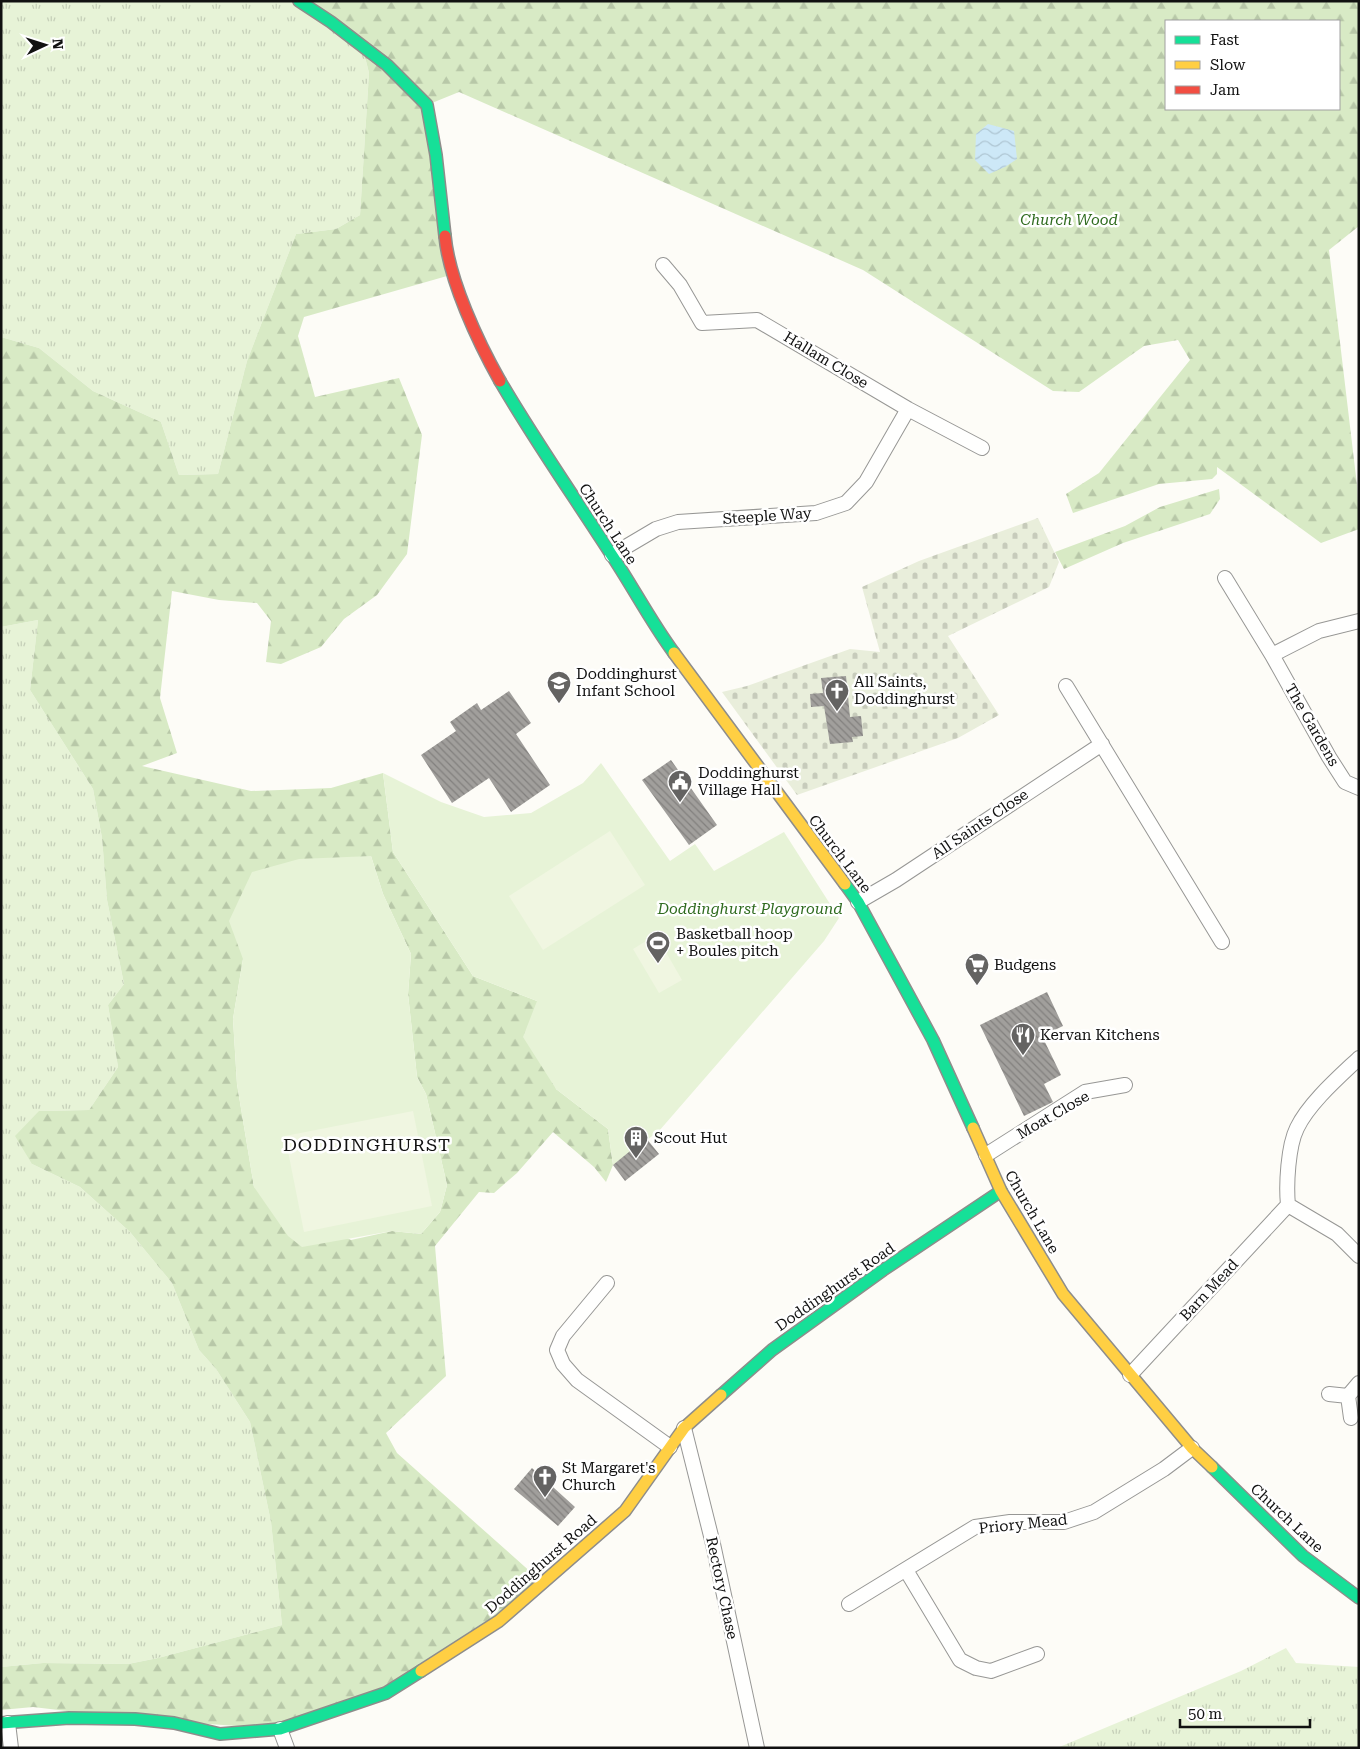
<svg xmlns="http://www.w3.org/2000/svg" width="1360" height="1749" font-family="'Roboto Serif',serif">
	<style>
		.grass { fill: url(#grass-tufts) }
		.forest { fill: url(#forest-firs); fill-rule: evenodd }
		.cemetery { fill: url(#cemetery-stones) }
		.park { fill: #e7f3d7 }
		.pitch { fill: #f0f6e1 }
		.water { fill: url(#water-waves) }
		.building { fill: url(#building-back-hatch) }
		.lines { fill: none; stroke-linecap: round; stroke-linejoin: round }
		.street-casing { stroke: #979795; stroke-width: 16 }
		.fast-casing { stroke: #8e8d8b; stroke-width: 14 }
		.slow-casing { stroke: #8e8d8b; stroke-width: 14 }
		.jam-casing { stroke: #8e8d8b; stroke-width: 14 }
		.street { stroke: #fffffe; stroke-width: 14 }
		.fast { stroke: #16e098; stroke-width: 11 }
		.slow { stroke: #ffcf43; stroke-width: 11 }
		.jam { stroke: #f24e42; stroke-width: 11 }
		.labels { text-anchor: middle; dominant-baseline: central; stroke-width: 5; stroke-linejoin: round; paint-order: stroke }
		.park-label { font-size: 15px; font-style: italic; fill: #2f6b1f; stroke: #fff }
		.street-label { font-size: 15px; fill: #111; stroke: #fff }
		.poi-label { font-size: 15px; fill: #111; stroke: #fff; text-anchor: start }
		.quarter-label { font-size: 18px; letter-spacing: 1px; fill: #111; stroke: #fff }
	</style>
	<defs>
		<pattern id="grass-tufts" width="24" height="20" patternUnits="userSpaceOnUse" patternTransform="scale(1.25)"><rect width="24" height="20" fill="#e7f3d7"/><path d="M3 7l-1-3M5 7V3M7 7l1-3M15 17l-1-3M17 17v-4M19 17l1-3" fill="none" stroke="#c5cfb8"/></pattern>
		<pattern id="forest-firs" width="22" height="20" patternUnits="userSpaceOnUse" patternTransform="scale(1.25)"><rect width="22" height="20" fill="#d8eac5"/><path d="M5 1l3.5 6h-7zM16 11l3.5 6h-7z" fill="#b8c8a8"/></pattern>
		<pattern id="cemetery-stones" width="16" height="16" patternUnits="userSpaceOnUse" patternTransform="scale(1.25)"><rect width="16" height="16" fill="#e9eedb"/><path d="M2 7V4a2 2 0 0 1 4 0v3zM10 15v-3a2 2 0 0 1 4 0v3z" fill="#c7cbbb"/></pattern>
		<pattern id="water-waves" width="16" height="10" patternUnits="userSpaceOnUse" patternTransform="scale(1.25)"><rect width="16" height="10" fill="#cde8f7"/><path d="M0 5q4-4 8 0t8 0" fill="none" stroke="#afc6d3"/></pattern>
		<pattern id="building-back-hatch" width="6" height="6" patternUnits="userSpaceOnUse" patternTransform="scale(1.25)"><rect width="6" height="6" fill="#a19f9c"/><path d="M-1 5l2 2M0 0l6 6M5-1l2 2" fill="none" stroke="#82807e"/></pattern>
	</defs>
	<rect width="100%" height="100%" fill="#fdfcf7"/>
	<path class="grass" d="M 1,1 L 299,1 L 362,45 L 369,73 L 360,215 L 336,229 L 296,234 L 247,361 L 218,474 L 179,475 L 161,422 L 93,391 L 39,348 L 1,337 Z
		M 38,620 L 30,690 L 93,789 L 102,838 L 107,900 L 124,984 L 108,1005 L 118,1067 L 89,1110 L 39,1111 L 32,1164 L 80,1187 L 130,1232 L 172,1283 L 199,1350 L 216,1369 L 250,1422 L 271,1522 L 282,1625 L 158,1658 L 128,1664 L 43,1663 L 1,1667 L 1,627 Z
		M 1286,1648 L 1296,1663 L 1359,1667 L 1359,1748 L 1057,1748 L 1241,1671 Z"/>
	<path class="forest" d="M 299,1 L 1359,1 L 1359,226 L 1329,250 L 1357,485 L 1359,529 L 1321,543 L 1217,467 L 1217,474 L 1212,479 L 1159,484 L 1073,513 L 1066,494 L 1099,473 L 1190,360 L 1178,340 L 1144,346 L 1079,392 L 1053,391 L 863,270 L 459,92 L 427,105 L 454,274 L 304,317 L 298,336 L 315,397 L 399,378 L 422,435 L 407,554 L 377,595 L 344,619 L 321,647 L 281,664 L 266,662 L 271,621 L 257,603 L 219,600 L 172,591 L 160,698 L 177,753 L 142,766 L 251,791 L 331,788 L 383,773 L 393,852 L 473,976 L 537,1001 L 556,1089 L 608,1129 L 613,1165 L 606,1182 L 594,1167 L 553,1132 L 517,1173 L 494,1193 L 479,1192 L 435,1246 L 446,1376 L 386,1433 L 397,1453 L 543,1583 L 386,1693 L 280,1729 L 135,1719 L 33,1707 L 1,1710 L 1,1667 L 43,1663 L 128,1664 L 158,1658 L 282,1625 L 271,1522 L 250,1422 L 216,1369 L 199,1350 L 172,1283 L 130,1232 L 80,1187 L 32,1164 L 15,1136 L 39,1111 L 89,1110 L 118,1067 L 108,1005 L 124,984 L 107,900 L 102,838 L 93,789 L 30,690 L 38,620 L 1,627 L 1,337 L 39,348 L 93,391 L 161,422 L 179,475 L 218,474 L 247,361 L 296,234 L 336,229 L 360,215 L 369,73 L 362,45 ZM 1166,21 L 1339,21 L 1339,109 L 1166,109 ZM 371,856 L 383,894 L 411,954 L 408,994 L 417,1077 L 426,1094 L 447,1185 L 440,1212 L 421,1234 L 392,1231 L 351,1240 L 254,1187 L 237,1084 L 233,1019 L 243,959 Z
		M 1219,489 L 1220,499 L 1210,514 L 1123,543 L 1064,569 L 1055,552 L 1125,526 L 1160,507 Z"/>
	<path class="cemetery" d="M 1038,518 L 1059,562 L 1049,587 L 948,636 L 999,715 L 958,738 L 797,795 L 722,692 L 747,686 L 850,649 L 880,652 L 862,587 L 919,561 Z"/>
	<path class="park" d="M 601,763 L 670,861 L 695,844 L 714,871 L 784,832 L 839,918 L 824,941 L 659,1131 L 613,1165 L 608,1129 L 556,1089 L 523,1037 L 537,1001 L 473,976 L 393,852 L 383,773 L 441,802 L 484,817 L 531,813 L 583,783 Z
		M 371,856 L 383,894 L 411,954 L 408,994 L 417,1077 L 426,1094 L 447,1185 L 440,1212 L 421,1234 L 392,1231 L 302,1247 L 288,1236 L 254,1187 L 237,1084 L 233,1019 L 243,959 L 229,921 L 252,872 L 299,859 Z"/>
	<path class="pitch" d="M 610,831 L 645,885 L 543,950 L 509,896 Z
		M 656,935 L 682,980 L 659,993 L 633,949 Z
		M 413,1111 L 432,1206 L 304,1232 L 285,1136 Z"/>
	<path class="water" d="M 988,124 L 1014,131 L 1017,159 L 1005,167 L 989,174 L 975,160 L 976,134 Z"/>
	<path class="building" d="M 846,676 L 850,717 L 861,716 L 863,736 L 852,737 L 853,742 L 830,744 L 824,706 L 811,707 L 810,694 L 823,693 L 821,678 Z
		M 509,691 L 531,723 L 516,734 L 550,785 L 511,812 L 489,778 L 452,803 L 421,755 L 456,731 L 450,722 L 477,703 L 481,710 Z
		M 671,760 L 717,825 L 689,845 L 642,780 Z
		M 1047,992 L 1063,1026 L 1042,1036 L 1061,1075 L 1044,1084 L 1053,1102 L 1024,1116 L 980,1025 Z
		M 646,1138 L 659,1154 L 625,1181 L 613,1165 Z
		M 532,1468 L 575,1507 L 558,1526 L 514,1489 Z"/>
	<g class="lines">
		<defs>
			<path id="street" d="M 663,265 L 680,285 L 702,323 L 757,320 L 908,409 L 982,448
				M 612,555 L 656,529 L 678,522 L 816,513 L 846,503 L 866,482 L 908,409
				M 1225,578 L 1272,655 L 1329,757 L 1345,782 L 1359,788
				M 1272,655 L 1319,631 L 1359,621
				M 1066,686 L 1222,942
				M 858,902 L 896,880 L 1102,744
				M 986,1155 L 1085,1092 L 1125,1085
				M 1288,1205 L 1337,1234 L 1359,1256
				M 607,1283 L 563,1336 L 557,1350 L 563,1364 L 577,1380 L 670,1447
				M 1130,1375 L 1288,1205 C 1286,1185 1288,1146 1297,1128 C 1309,1103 1339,1077 1359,1058
				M 1329,1394 L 1348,1396
				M 1351,1418 L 1348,1396 L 1359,1383
				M 684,1428 L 713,1544 L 757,1748
				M 906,1570 L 960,1660 L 976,1668 L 991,1671 L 1037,1654
				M 849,1604 L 975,1527 L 1010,1522 L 1064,1522 L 1094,1512 L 1164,1469 L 1192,1448
				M 8,1723 L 11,1748
				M 280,1729 L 287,1748"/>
			<path id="fast" d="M 299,1 L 331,22 L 387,65 L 427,105 L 436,155 L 445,236
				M 500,381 C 535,441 573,495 611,554 C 633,587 651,622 674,653
				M 845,884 L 858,902 L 933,1040 L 973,1128
				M 721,1395 L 772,1350 L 883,1270 L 1001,1191
				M 1212,1467 L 1303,1556 L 1359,1598
				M 1,1723 L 69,1718 L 135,1719 L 174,1723 L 220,1734 L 280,1729 L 386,1693 L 421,1671"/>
			<path id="slow" d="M 674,653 L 845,884
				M 973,1128 L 1001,1191 L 1063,1294 L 1192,1448 L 1212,1467
				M 421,1671 L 499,1621 L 625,1511 L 684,1428 L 721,1395"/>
			<path id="jam" d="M 445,236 C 449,280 478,342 500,381"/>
		</defs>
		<use href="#street" class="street-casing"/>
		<use href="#fast" class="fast-casing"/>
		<use href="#slow" class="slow-casing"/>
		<use href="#jam" class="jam-casing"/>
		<use href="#street" class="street"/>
		<use href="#fast" class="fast"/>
		<use href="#slow" class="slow"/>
		<use href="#jam" class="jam"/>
	</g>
	<defs>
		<symbol id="school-pin" viewBox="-11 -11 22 30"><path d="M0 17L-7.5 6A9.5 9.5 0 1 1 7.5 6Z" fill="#646362" stroke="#fff"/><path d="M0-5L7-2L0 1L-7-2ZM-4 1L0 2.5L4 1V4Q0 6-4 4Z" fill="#fff"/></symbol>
		<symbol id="church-pin" viewBox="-11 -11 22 30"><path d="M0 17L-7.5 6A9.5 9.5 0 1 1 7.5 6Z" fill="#646362" stroke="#fff"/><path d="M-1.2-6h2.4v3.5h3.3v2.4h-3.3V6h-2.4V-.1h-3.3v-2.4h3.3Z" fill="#fff"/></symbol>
		<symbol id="civic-pin" viewBox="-11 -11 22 30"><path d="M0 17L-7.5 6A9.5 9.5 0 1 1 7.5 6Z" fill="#646362" stroke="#fff"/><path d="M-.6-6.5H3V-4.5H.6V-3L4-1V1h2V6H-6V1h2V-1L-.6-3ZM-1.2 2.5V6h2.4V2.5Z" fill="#fff"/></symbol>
		<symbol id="stadium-pin" viewBox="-11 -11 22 30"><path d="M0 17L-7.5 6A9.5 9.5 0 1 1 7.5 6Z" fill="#646362" stroke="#fff"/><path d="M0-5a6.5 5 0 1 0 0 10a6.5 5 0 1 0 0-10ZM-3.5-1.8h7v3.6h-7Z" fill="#fff"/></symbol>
		<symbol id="supermarket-pin" viewBox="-11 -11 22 30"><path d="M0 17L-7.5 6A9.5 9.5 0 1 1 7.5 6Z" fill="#646362" stroke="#fff"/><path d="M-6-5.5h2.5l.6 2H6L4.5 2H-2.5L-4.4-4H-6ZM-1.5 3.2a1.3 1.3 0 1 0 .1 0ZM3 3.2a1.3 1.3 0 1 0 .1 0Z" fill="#fff"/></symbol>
		<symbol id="restaurant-pin" viewBox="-11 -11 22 30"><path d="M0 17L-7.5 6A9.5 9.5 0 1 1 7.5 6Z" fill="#646362" stroke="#fff"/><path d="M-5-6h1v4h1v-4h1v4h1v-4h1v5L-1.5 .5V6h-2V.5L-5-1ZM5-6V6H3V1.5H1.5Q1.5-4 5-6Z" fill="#fff"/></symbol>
		<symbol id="building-pin" viewBox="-11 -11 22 30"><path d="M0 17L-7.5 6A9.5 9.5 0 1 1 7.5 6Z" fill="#646362" stroke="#fff"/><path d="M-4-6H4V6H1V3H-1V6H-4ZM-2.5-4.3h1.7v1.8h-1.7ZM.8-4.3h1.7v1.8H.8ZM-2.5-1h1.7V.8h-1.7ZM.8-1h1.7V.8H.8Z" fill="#fff"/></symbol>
	</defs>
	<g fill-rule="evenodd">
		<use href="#school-pin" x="545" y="669" width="28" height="38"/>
		<use href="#church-pin" x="823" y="677" width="28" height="38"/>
		<use href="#civic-pin" x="666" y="768" width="28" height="38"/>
		<use href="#stadium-pin" x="644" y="929" width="28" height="38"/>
		<use href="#supermarket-pin" x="963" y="951" width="28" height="38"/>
		<use href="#restaurant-pin" x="1009" y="1021" width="28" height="38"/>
		<use href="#building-pin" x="622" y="1124" width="28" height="38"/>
		<use href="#church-pin" x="531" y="1463" width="28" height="38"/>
	</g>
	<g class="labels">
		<g class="park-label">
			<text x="1069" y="220">Church Wood</text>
			<text x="750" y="909">Doddinghurst Playground</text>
		</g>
		<g class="street-label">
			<text transform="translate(826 360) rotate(31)">Hallam Close</text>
			<text transform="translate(767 516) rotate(-4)">Steeple Way</text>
			<text transform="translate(608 524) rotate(57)">Church Lane</text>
			<text transform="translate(1312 725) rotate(60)">The Gardens</text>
			<text transform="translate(980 824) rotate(-34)">All Saints Close</text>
			<text transform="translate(840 854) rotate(53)">Church Lane</text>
			<text transform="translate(1053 1115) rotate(-30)">Moat Close</text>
			<text transform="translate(1032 1212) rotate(60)">Church Lane</text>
			<text transform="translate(835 1287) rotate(-35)">Doddinghurst Road</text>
			<text transform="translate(1209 1290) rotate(-47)">Barn Mead</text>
			<text transform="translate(1287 1518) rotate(43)">Church Lane</text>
			<text transform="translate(1023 1524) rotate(-6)">Priory Mead</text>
			<text transform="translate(541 1564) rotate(-41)">Doddinghurst Road</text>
			<text transform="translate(722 1588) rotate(78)">Rectory Chase</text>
		</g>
		<g class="poi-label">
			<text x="576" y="674">Doddinghurst<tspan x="576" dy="17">Infant School</tspan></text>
			<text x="854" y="682">All Saints,<tspan x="854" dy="17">Doddinghurst</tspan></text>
			<text x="698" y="773">Doddinghurst<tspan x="698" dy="17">Village Hall</tspan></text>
			<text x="676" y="934">Basketball hoop<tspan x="676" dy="17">+ Boules pitch</tspan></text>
			<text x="994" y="965">Budgens</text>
			<text x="1040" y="1035">Kervan Kitchens</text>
			<text x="654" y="1138">Scout Hut</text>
			<text x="562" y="1468">St Margaret's<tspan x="562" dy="17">Church</tspan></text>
		</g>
		<g class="quarter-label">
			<text x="367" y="1144">DODDINGHURST</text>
		</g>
	</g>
	<rect width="1360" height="1749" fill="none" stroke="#111111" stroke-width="5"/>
	<rect x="1165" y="20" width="175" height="90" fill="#ffffff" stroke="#a0a0a0"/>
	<rect x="1175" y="36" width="25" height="8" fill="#16e098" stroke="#a0a0a0"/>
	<text x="1210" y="45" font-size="15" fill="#111111">Fast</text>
	<rect x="1175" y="61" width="25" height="8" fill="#ffcf43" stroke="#a0a0a0"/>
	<text x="1210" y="70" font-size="15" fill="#111111">Slow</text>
	<rect x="1175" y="86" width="25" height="8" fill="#f24e42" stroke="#a0a0a0"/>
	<text x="1210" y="95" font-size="15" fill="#111111">Jam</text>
	<g transform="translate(45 45) rotate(86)" stroke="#ffffff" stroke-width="4" paint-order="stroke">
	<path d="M0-4L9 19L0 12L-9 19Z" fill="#111111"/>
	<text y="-8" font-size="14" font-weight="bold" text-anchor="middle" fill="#111111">N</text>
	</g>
	<path d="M1180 1719v8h130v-8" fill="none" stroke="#111111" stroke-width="2.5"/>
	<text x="1188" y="1719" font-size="15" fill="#111111" stroke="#ffffff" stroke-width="4" paint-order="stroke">50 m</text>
</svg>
